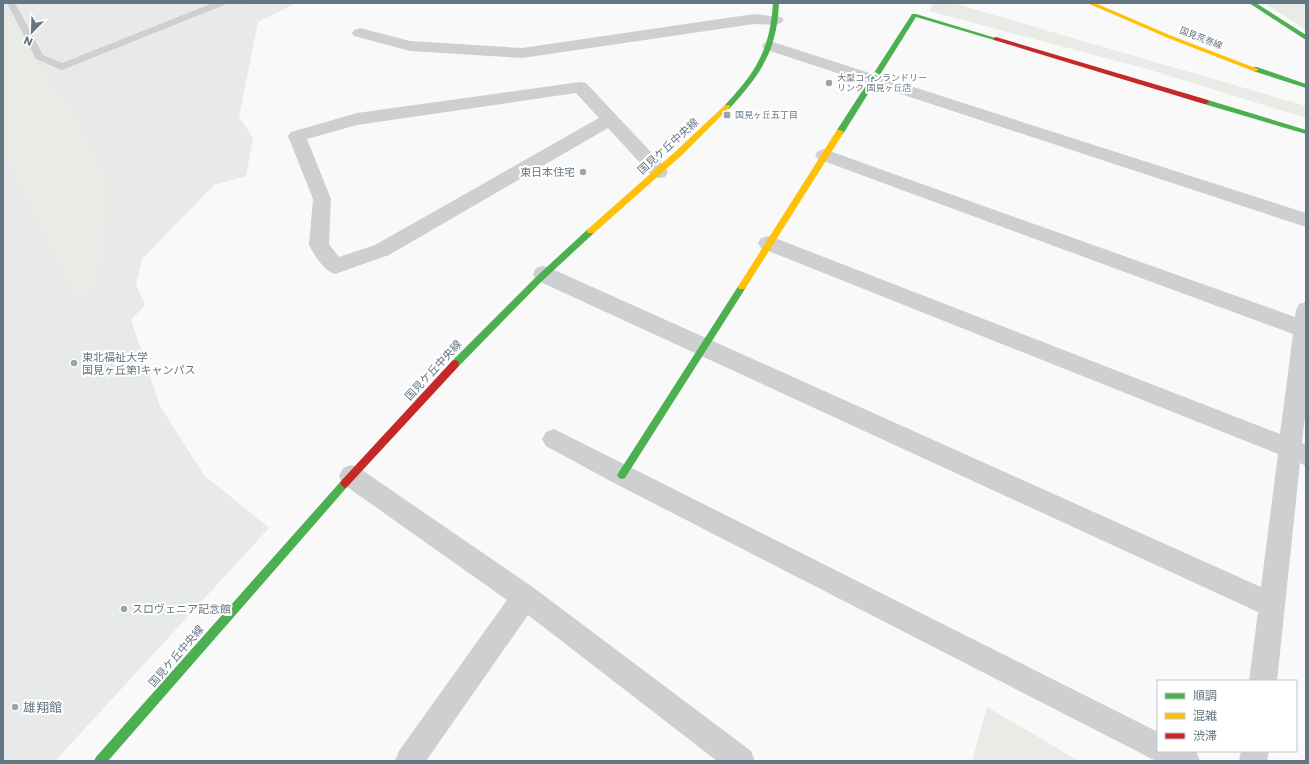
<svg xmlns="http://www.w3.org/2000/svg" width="1309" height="764" font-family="Poppins,'Noto Sans JP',sans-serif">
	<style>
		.built { fill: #e8e9e9 }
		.green { fill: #e8ebe6 }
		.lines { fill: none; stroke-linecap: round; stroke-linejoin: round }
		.lane { fill: #cecfd0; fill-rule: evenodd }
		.street { fill: #cecfd0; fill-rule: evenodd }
		.fast { fill: #4caf50; fill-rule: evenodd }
		.slow { fill: #ffc107; fill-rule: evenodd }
		.jam { fill: #c62828; fill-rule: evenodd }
		.poi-dot { fill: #99a4ac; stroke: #fff; stroke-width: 1.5 }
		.labels { text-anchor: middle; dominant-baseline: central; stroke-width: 4; stroke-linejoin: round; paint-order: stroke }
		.far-street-label { font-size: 9px; fill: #657683; stroke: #fff }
		.far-poi-label { font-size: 9px; fill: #657683; stroke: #fff; text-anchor: start }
		.street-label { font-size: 11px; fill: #657683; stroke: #fff }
		.poi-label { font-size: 11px; fill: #657683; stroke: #fff; text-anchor: start }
		.near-poi-label { font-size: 13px; fill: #657683; stroke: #fff; text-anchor: start }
	</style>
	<rect width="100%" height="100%" fill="#f9f9f9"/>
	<path class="built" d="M 3,3 L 296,3 L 258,22 L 239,117 L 253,138 L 246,176 L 214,185 L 142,259 L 136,285 L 145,305 L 131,320 L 160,406 L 204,475 L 269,528 L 55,761 L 3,761 Z"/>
	<path class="green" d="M 248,3 L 285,3 L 254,14 Z
		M 933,3 L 953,3 L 1306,106 L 1306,118 L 1147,69 L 929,11 Z
		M 1264,3 L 1306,3 L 1306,30 Z
		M 3,7 L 40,68 L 78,120 L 107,179 L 108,204 L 103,258 L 95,283 L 77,300 L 3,149 Z
		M 987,707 L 1079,761 L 972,761 Z"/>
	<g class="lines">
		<path class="lane" d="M 7,3 L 15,3 L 43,55 L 62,63 L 213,3 L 225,3 L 224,5 L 62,70 L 36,59 Z"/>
		<path class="street" d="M 754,14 L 781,17 L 784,20 L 781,23 L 776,25 L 754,24 L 522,58 L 410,51 L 354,36 L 352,33 L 354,30 L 360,28 L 410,41 L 522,48 Z
			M 770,41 L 1306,213 L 1306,227 L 764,49 L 762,46 L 764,43 Z
			M 580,82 L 586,83 L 665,167 L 668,172 L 665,177 L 659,178 L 653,177 L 608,128 L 389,255 L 335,274 C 323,270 315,256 309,245 L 313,199 L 288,136 L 291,132 L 357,113 ZM 576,93 L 599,118 L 375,245 L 339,257 L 329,244 L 331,199 L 307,139 L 357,125 Z
			M 824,149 L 1295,317 L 1296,310 L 1299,304 L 1306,302 L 1306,407 L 1302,443 L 1306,444 L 1306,466 L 1300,463 L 1277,681 L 1249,681 L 1258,612 L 536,280 L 533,274 L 536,268 L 543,266 L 550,268 L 1261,587 L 1278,454 L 761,248 L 758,243 L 761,238 L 768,236 L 775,238 L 1280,434 L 1293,334 L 818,159 L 815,155 L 818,151 Z
			M 554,429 L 1158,732 L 1158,751 L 1196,751 L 1200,761 L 1156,761 L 614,483 L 546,446 L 542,439 L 546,432 Z
			M 351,465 L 359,468 L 534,588 L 751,751 L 755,761 L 717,761 L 528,615 L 426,761 L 395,761 L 399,751 L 507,600 L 343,484 L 339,476 L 343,468 Z
			M 1241,751 L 1269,751 L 1267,761 L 1239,761 Z"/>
		<path class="fast" d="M 773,3 L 779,3 C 777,51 761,74 729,109 L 725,109 L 725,105 C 756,72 770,50 773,3 Z
			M 1249,3 L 1256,3 L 1306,35 L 1306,40 Z
			M 912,14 L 916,14 L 999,39 L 998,40 L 994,40 L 916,17 L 843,134 L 837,134 L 837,130 Z
			M 1253,67 L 1257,67 L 1306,84 L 1306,88 L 1253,71 Z
			M 1204,100 L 1208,100 L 1306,130 L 1306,134 L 1204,104 Z
			M 591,228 L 595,231 L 594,233 L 542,281 L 458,367 L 452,367 L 451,364 L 452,361 L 536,277 L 588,229 Z
			M 742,284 L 745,285 L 746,287 L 745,289 L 625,478 L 622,479 L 619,478 L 617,475 L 619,472 L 739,285 Z
			M 345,478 L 348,480 L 350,483 L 348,486 L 108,761 L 94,761 L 96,757 L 342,480 Z"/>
		<path class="slow" d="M 1087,3 L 1095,3 L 1172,36 L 1258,69 L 1257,71 L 1253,71 L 1168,38 Z
			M 725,105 L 729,105 L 730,107 L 682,155 L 594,233 L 588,233 L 587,231 L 588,229 L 676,151 Z
			M 837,130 L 840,130 L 844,132 L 745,289 L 739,289 L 738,287 L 739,285 Z"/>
		<path class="jam" d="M 996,37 L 1208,100 L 1209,102 L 1206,104 L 1204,104 L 994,40 L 994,38 Z
			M 455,360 L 458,361 L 459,364 L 458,367 L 348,486 L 345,488 L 342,486 L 340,483 L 342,480 L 452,361 Z"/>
	</g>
	<g class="poi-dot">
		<circle cx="829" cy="83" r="4"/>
		<rect x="723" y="111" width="8" height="8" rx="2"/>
		<circle cx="583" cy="172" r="4"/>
		<circle cx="74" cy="363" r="4"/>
		<circle cx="124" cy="609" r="4"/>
		<circle cx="15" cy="707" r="4"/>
	</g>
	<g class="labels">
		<g class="far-street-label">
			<text transform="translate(1201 38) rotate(21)">国見荒巻線</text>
		</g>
		<g class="far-poi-label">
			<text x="837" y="78">大型コインランドリー<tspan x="837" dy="10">リンク 国見ヶ丘店</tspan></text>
			<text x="735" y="115">国見ヶ丘五丁目</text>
		</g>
		<g class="street-label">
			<text transform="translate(668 146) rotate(-42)">国見ケ丘中央線</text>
			<text transform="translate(433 370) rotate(-47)">国見ケ丘中央線</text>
			<text transform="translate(176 656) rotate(-49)">国見ケ丘中央線</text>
		</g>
		<g class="poi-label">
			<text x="575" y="172" text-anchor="end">東日本住宅</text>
			<text x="82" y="357">東北福祉大学<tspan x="82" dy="13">国見ヶ丘第1キャンパス</tspan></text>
			<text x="132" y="609">スロヴェニア記念館</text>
		</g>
		<g class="near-poi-label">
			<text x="23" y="707">雄翔館</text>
		</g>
	</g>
	<rect width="1309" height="764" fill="none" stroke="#657683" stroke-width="8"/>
	<rect x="1157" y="680" width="140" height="72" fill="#ffffff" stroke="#c1c8cd"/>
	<rect x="1165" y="693" width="20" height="6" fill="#4caf50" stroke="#c1c8cd"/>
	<text x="1193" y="700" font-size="12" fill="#657683">順調</text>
	<rect x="1165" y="713" width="20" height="6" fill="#ffc107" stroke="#c1c8cd"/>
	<text x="1193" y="720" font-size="12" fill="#657683">混雑</text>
	<rect x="1165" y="733" width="20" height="6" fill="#c62828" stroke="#c1c8cd"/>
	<text x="1193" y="740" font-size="12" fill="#657683">渋滞</text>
	<g transform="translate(32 32) rotate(203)" stroke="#ffffff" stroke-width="3" paint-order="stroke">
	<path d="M0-3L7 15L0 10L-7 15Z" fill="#657683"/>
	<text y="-6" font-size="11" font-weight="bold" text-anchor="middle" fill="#657683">N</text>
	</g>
</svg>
